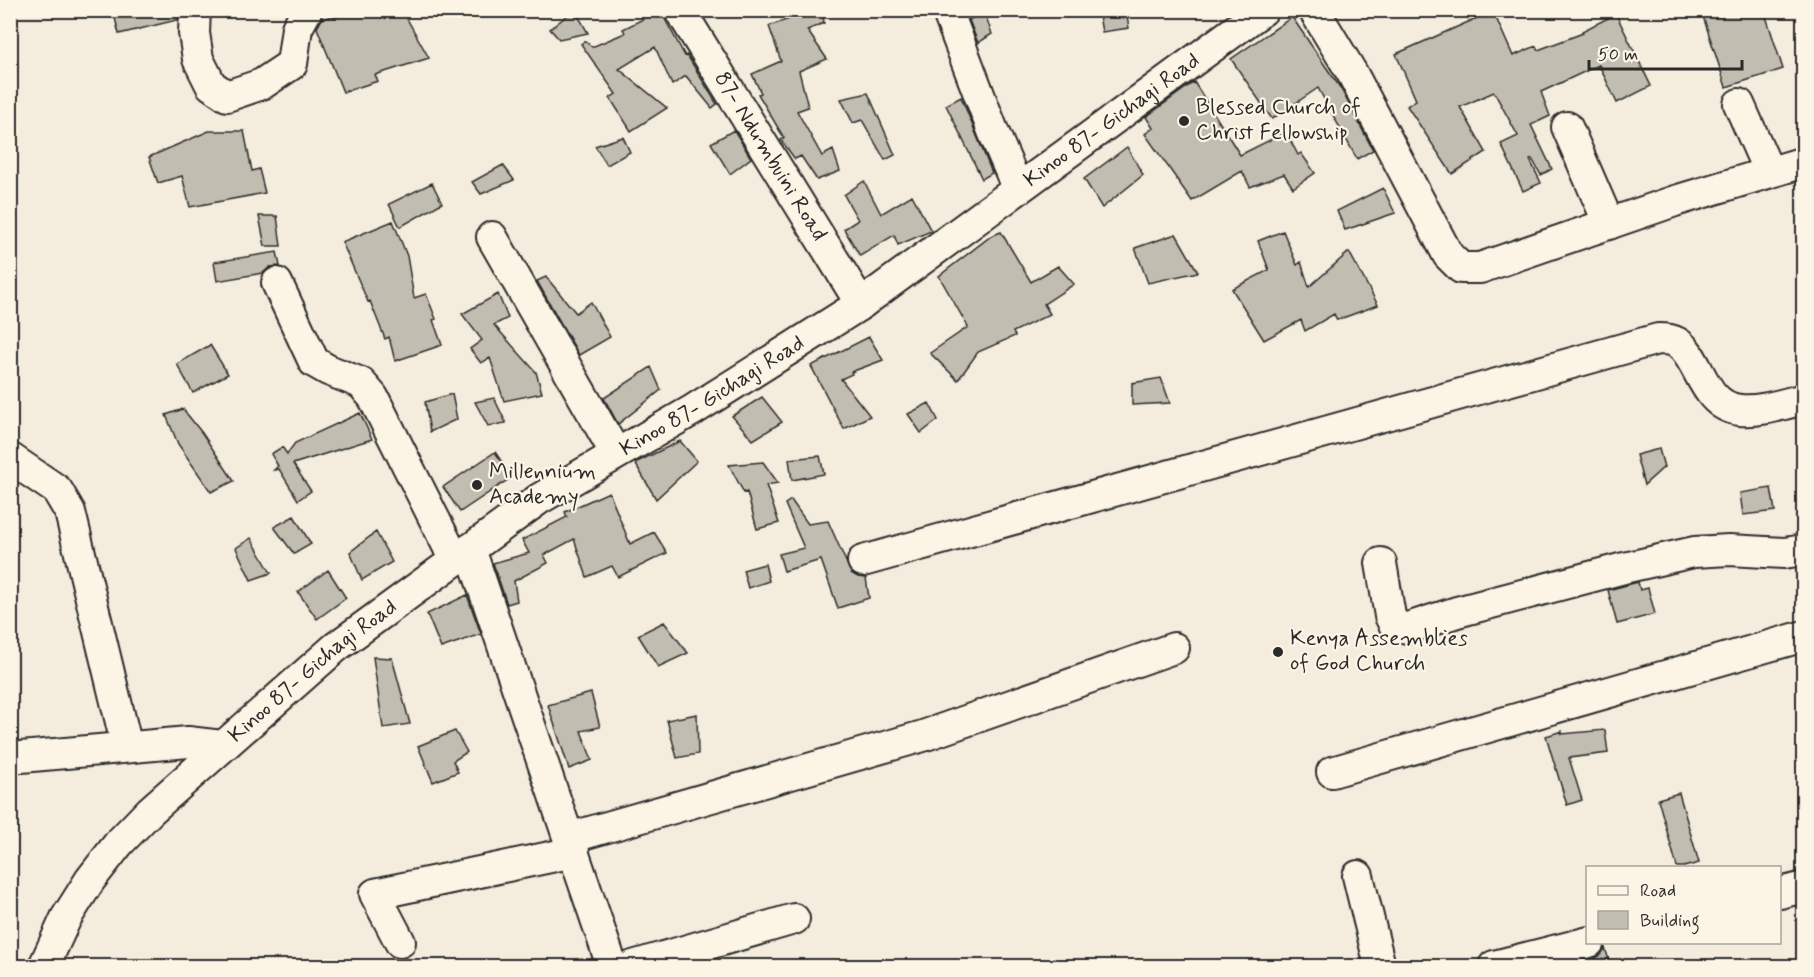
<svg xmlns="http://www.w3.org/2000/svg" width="1814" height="977" font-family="Mynerve,sans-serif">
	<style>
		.building { fill: #c2bdb1; stroke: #2b2b2b; stroke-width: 1.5 }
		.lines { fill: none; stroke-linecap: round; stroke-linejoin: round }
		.minor-casing { stroke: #2b2b2b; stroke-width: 34 }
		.minor { stroke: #fcf5e5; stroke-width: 30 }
		.poi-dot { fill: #2b2b2b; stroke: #fcf5e5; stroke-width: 2 }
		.labels { text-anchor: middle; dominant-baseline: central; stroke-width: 4.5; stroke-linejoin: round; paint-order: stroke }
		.poi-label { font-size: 22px; fill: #2b2b2b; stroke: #fcf5e5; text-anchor: start }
		.street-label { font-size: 22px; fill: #2b2b2b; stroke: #fcf5e5 }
	</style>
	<rect width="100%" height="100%" fill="#f4edde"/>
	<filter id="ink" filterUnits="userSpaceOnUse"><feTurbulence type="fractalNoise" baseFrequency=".0167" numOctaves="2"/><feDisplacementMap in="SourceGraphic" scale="12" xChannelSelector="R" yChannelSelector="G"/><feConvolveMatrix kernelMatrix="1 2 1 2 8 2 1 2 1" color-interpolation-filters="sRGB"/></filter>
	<g filter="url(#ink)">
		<path class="building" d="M 113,10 L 178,10 L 177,20 L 119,34 Z
			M 353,10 L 402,10 L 429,58 L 375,75 L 378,81 L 343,92 L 317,28 L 322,19 Z
			M 574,10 L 575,10 L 588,33 L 559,39 L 550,29 Z
			M 637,10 L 660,10 L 685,56 L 687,55 L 717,104 L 712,108 L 686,76 L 672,85 L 655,47 L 619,69 L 667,108 L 631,131 L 610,98 L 616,94 L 581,44 L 585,41 L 592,47 L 625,33 L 623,29 L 643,19 Z
			M 815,10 L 822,10 L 824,23 L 807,30 L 827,59 L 799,71 L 808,107 L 797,111 L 822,156 L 833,150 L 840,171 L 817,180 L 801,156 L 795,159 L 781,140 L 784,138 L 758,94 L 761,93 L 752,74 L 781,61 L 769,26 Z
			M 1098,10 L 1126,10 L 1129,28 L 1102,32 Z
			M 1701,10 L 1764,10 L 1783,69 L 1726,87 Z
			M 984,11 L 992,34 L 978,43 L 969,20 Z
			M 1493,11 L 1513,56 L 1536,46 L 1538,50 L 1583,33 L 1582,31 L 1616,14 L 1651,86 L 1617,103 L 1599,65 L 1541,92 L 1550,116 L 1531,125 L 1552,169 L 1541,175 L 1532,159 L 1530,160 L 1541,183 L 1523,191 L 1501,144 L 1518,136 L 1494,92 L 1460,107 L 1486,152 L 1452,174 L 1407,106 L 1416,100 L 1396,54 Z
			M 1292,17 L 1341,89 L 1373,150 L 1357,159 L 1318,88 L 1272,119 L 1231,59 Z
			M 1194,82 L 1240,155 L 1286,132 L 1298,155 L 1301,153 L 1315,173 L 1293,188 L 1284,174 L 1250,187 L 1242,171 L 1192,201 L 1145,134 L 1153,128 L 1146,117 Z
			M 868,93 L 895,155 L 885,160 L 862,120 L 853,123 L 841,99 Z
			M 961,97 L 992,173 L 982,179 L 946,105 Z
			M 734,130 L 751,158 L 730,174 L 711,143 Z
			M 209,131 L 244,131 L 252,171 L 259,169 L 265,193 L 190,207 L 182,176 L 158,183 L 149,157 Z
			M 623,137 L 630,152 L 607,165 L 595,146 Z
			M 1127,147 L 1143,175 L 1102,208 L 1084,179 Z
			M 503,165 L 514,180 L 481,194 L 472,182 Z
			M 864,181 L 881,214 L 912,195 L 931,231 L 898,245 L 894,235 L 860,256 L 844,229 L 858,220 L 844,195 Z
			M 432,183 L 442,203 L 400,227 L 389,204 Z
			M 1383,188 L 1395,213 L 1345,230 L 1337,211 Z
			M 259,216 L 277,216 L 281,246 L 265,246 Z
			M 393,221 L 407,256 L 414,298 L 426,294 L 436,319 L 433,320 L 442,345 L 395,361 L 389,337 L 385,339 L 370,301 L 368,302 L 342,242 Z
			M 1283,231 L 1297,265 L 1301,262 L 1309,287 L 1349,252 L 1378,305 L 1337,320 L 1334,314 L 1305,331 L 1301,320 L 1264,340 L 1232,289 L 1269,270 L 1258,241 Z
			M 1001,232 L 1031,282 L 1058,266 L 1074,284 L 1044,304 L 1050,314 L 1013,332 L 1015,336 L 978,352 L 958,380 L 930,353 L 968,327 L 939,276 L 991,236 Z
			M 1176,234 L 1198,272 L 1148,283 L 1135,248 Z
			M 277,252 L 280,266 L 270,267 L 263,273 L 217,281 L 214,262 Z
			M 546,277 L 576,313 L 591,302 L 610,337 L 579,355 L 537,281 Z
			M 498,294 L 508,318 L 494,325 L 536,372 L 542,393 L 504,401 L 490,358 L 481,363 L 470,349 L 482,340 L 462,314 Z
			M 869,337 L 883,360 L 851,372 L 852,374 L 841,379 L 870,416 L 844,429 L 811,366 Z
			M 210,345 L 228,374 L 193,393 L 177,364 Z
			M 651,367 L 661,390 L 618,424 L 604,398 Z
			M 1161,378 L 1170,403 L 1132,405 L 1132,383 Z
			M 452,394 L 457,419 L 430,432 L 425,402 Z
			M 762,397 L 782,422 L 753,440 L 732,416 Z
			M 494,398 L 506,423 L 488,426 L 475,402 Z
			M 929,403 L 938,420 L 921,433 L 908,414 Z
			M 183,409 L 202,433 L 234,481 L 211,492 L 178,444 L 166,415 Z
			M 360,413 L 372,439 L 293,464 L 311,491 L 298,500 L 279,469 L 274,470 L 278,466 L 271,454 L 282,447 L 287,454 L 295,443 Z
			M 680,441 L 697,461 L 656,499 L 635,463 Z
			M 1659,449 L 1664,467 L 1644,485 L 1636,455 Z
			M 495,452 L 512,477 L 460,512 L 443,487 Z
			M 820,456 L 824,474 L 792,480 L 789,459 Z
			M 763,462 L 778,483 L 766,485 L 779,523 L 757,529 L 747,492 L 744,493 L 729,465 Z
			M 1771,488 L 1775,511 L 1743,515 L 1740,493 Z
			M 609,492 L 630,544 L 654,532 L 667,553 L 618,577 L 612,566 L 587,577 L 574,539 L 544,555 L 548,563 L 514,581 L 517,601 L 507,604 L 493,563 L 529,553 L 522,540 L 567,517 L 565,512 Z
			M 791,500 L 808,524 L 828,521 L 851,573 L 858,577 L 866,578 L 869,598 L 838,608 L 821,560 L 784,571 L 779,554 L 804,548 L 785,504 Z
			M 294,516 L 311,544 L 294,554 L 274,527 Z
			M 376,532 L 392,562 L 362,580 L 350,552 Z
			M 251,538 L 271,573 L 251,580 L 236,548 Z
			M 765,564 L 769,581 L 748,588 L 743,570 Z
			M 328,570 L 346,598 L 317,619 L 298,592 Z
			M 1638,582 L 1640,590 L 1648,588 L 1655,614 L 1617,624 L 1608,590 Z
			M 467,595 L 481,634 L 441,648 L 427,614 Z
			M 664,622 L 688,653 L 658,667 L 638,635 Z
			M 373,657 L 392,658 L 410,724 L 383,728 Z
			M 591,693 L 600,727 L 581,731 L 592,760 L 569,769 L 548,705 Z
			M 697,714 L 698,754 L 677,758 L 667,720 Z
			M 1605,730 L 1608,753 L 1569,758 L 1582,800 L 1567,805 L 1546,736 L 1562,731 L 1562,734 Z
			M 455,731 L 467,752 L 453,761 L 458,772 L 433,782 L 418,746 Z
			M 1679,793 L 1699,863 L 1684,867 L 1677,867 L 1658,799 Z
			M 1605,948 L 1611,966 L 1562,966 L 1594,959 L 1601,955 Z"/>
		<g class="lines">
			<defs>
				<g id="minor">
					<path d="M 195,10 L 194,33 L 198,59 L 211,85 L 227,96 L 262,84 L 292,64 L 297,28 L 307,10"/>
					<path id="s1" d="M 680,10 L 861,304"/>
					<path d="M 947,10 L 993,131 L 1018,189"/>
					<path d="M 1314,10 L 1352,73 L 1448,255 L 1461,268 L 1480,268 L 1675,201 L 1804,162"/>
					<path d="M 1739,104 L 1769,172"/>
					<path d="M 1567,127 L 1609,224"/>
					<path d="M 492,237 L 616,454"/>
					<path d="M 277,283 L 314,362 L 328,370 L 361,383 L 373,397 L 455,560"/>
					<path d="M 10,458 L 57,490 L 70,512 L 127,747"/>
					<path d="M 470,549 L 612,966"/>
					<path d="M 863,561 L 1658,339 C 1663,339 1671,339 1676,342 C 1700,355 1701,406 1740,410 C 1761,412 1783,404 1804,399"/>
					<path d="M 1381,563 L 1390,616 L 1395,626 L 1408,628 L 1457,612 L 1624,568 L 1694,552 L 1729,550 L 1784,553 L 1804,550"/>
					<path d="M 10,758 L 188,742 L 222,746"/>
					<path d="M 1332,772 L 1804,636"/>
					<path d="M 569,838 L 923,736 L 1174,648"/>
					<path d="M 1358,876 L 1380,966"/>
					<path d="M 1780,893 L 1804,887"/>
					<path d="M 400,942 L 375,894 L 574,852"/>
					<path id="s2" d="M 44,966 L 66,918 L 90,880 L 119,843 L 150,811 L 336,647 L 539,499 L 693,410 L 861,304 L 1263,10"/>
					<path d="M 633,966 L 794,919"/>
					<path d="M 1494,966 L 1589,942"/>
				</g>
			</defs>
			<use href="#minor" class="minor-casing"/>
			<use href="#minor" class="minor"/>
		</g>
	</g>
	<g class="poi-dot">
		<circle cx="1184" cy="121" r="6"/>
		<circle cx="477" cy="485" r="6"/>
		<circle cx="1278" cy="652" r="6"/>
	</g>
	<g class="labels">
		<g class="poi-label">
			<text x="1196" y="108">Blessed Church of<tspan x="1196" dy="25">Christ Fellowship</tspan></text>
			<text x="489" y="472">Millennium<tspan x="489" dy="25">Academy</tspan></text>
			<text x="1290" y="639">Kenya Assemblies<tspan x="1290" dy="25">of God Church</tspan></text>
		</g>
		<g class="street-label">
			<text stroke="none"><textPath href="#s2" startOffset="1376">Kinoo 87- Gichagi Road</textPath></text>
			<text stroke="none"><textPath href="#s1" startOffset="172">87- Ndumbuini Road</textPath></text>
			<text stroke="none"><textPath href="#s2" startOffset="890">Kinoo 87- Gichagi Road</textPath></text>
			<text stroke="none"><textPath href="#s2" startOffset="404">Kinoo 87- Gichagi Road</textPath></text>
		</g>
	</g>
	<rect width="1814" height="977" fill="none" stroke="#fcf5e5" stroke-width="36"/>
	<rect x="18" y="18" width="1778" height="941" fill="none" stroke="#2b2b2b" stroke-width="2" filter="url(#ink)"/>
	<rect x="1586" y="866" width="195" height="78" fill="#fcf5e5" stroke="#a8a49b" stroke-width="1.5"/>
	<rect x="1598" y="886" width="30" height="9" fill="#fcf5e5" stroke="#a8a49b" stroke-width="1.5"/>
	<text x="1640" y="896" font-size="18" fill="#2b2b2b">Road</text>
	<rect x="1598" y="911" width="30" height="18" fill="#c2bdb1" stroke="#a8a49b" stroke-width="1.5"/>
	<text x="1640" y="926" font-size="18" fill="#2b2b2b">Building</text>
	<path d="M1589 60v9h153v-9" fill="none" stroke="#2b2b2b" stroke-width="3"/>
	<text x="1598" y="60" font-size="18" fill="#2b2b2b" stroke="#fcf5e5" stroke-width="4.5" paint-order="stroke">50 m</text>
</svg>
